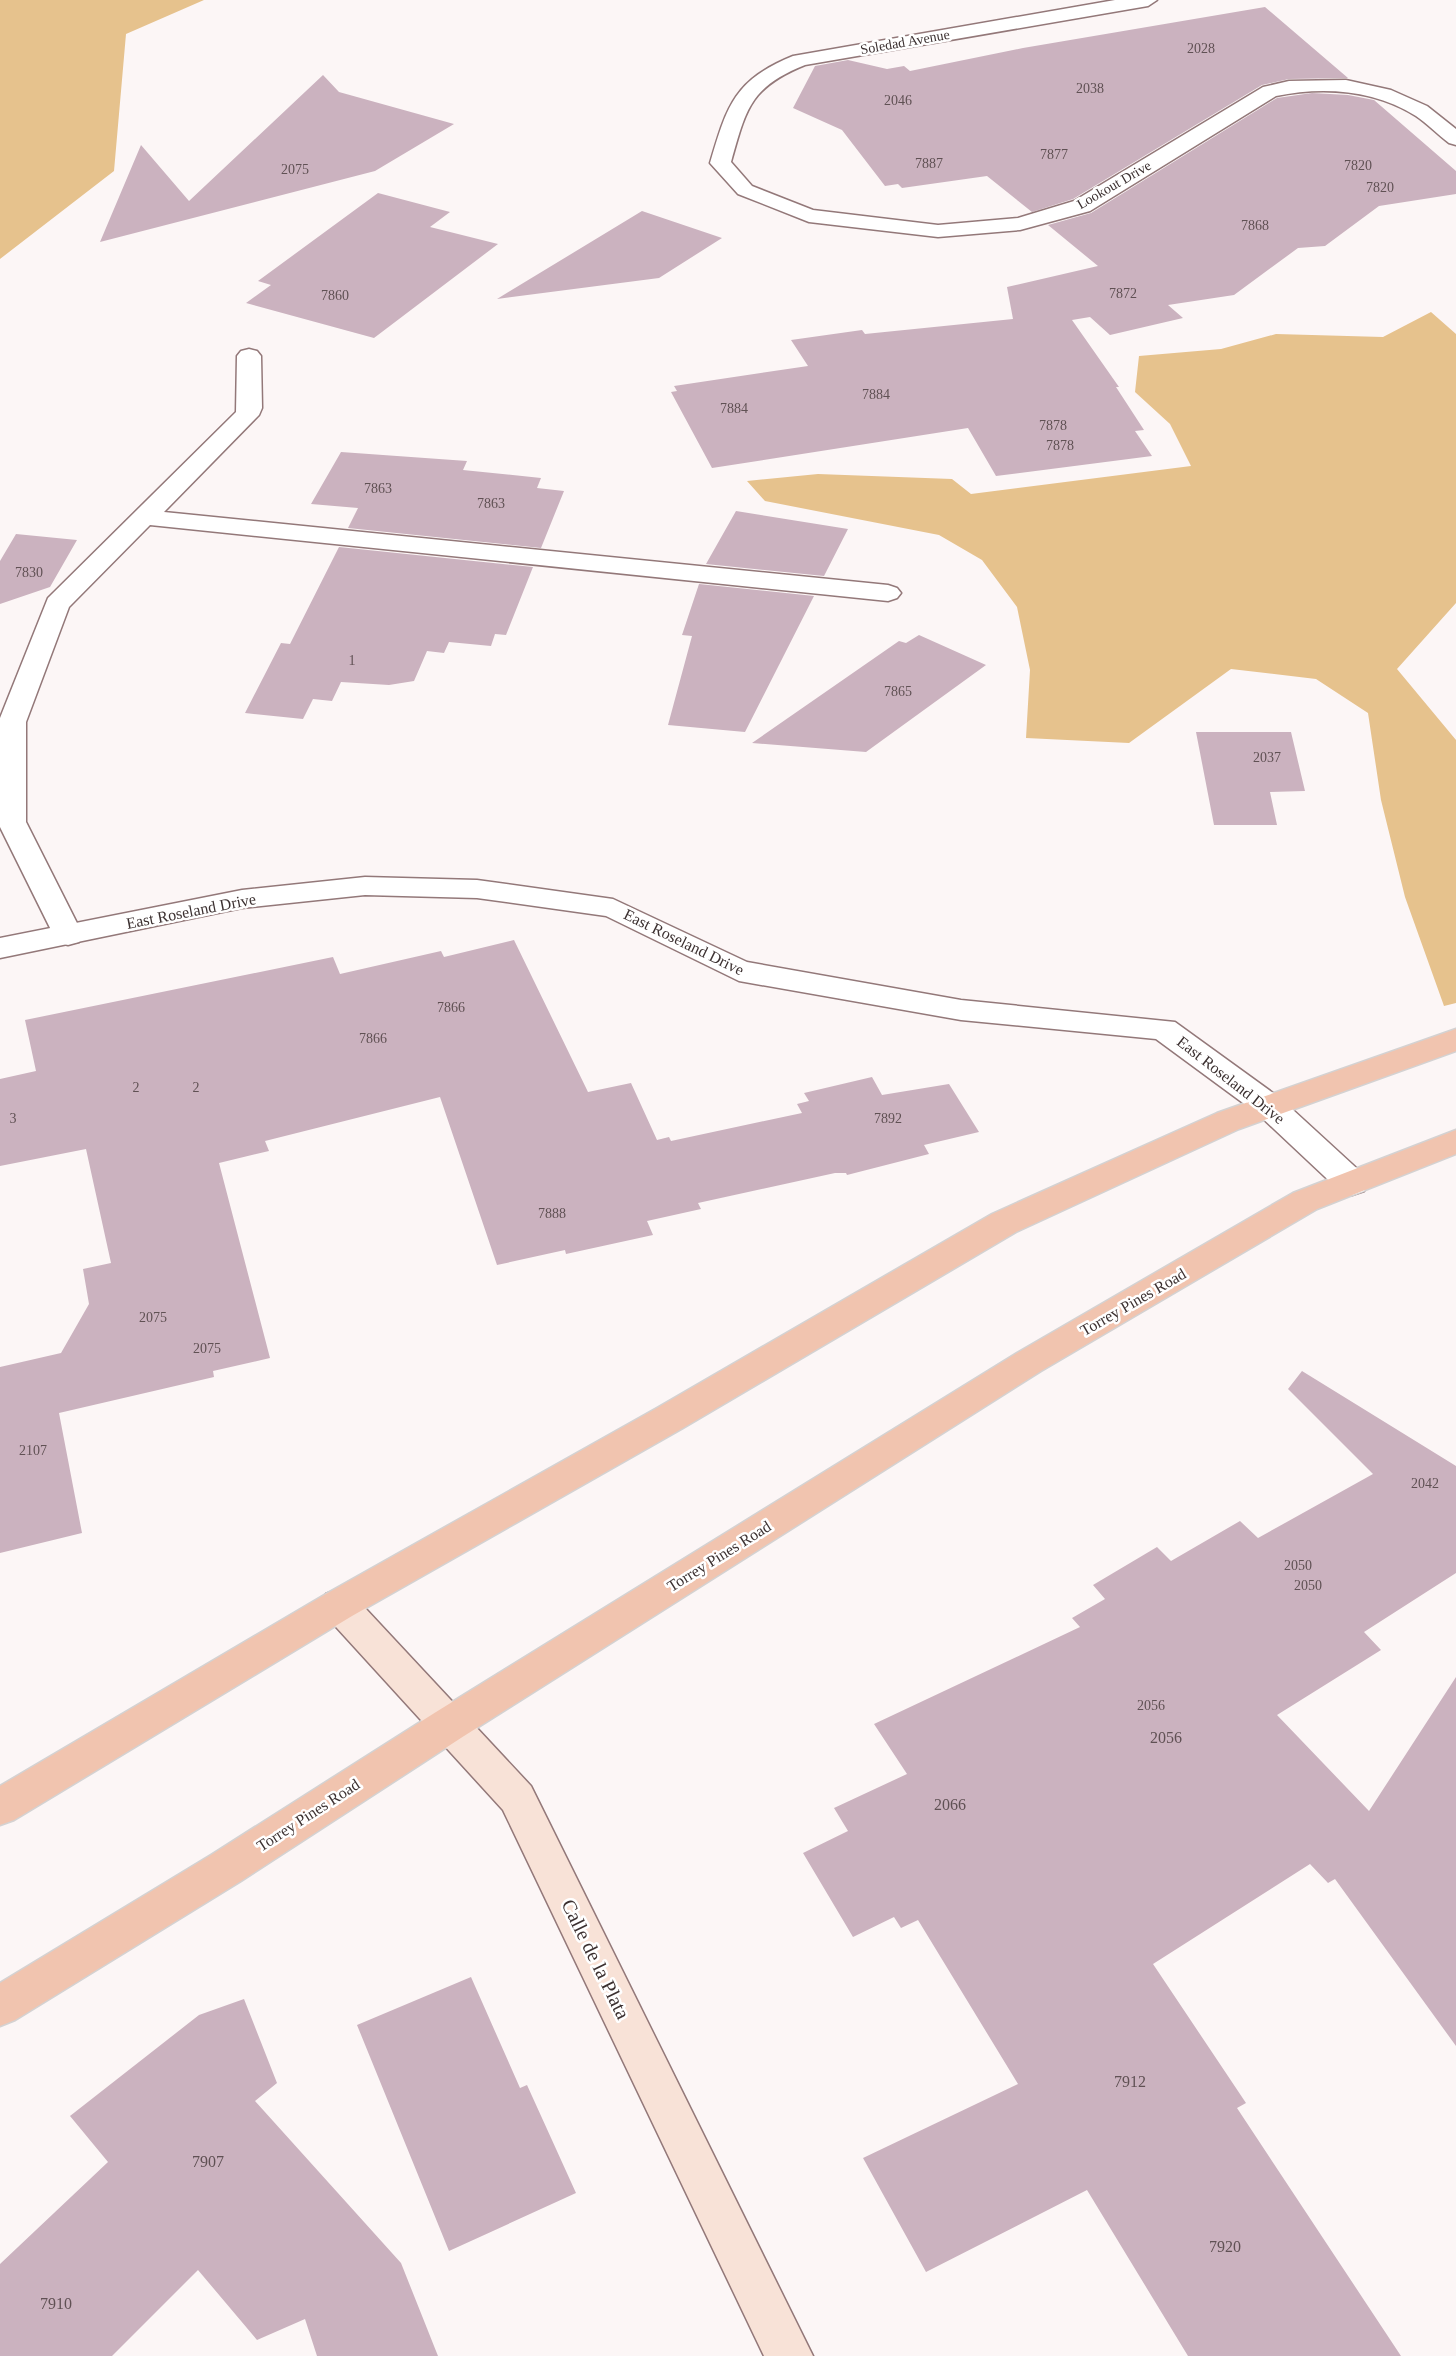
<svg xmlns="http://www.w3.org/2000/svg" width="1456" height="2356" font-family="Georgia,serif">
	<style>
		.green { fill: #e6c28d }
		.building { fill: #cbb2bf }
		.lines { fill: none; stroke-linecap: round; stroke-linejoin: round }
		.lane-casing { stroke: #937879; stroke-width: 3 }
		.street-casing { stroke: #937879; stroke-width: 3 }
		.secondary-casing { stroke: #937879; stroke-width: 3 }
		.primary-casing { stroke: #d4d2d2; stroke-width: 3 }
		.lane { fill: #fff; fill-rule: evenodd }
		.street { fill: #fff; fill-rule: evenodd }
		.secondary { fill: #f8e2d7; fill-rule: evenodd }
		.primary { fill: #f1c4af; fill-rule: evenodd }
		.labels { text-anchor: middle; dominant-baseline: central; stroke-width: 5; stroke-linejoin: round; paint-order: stroke }
		.far-street-label { font-size: 14px; fill: #3c3131; stroke: #fff }
		.number-label { font-size: 14px; fill: #605154 }
		.street-label { font-size: 16px; fill: #3c3131; stroke: #fff }
		.near-number-label { font-size: 16px; fill: #605154 }
		.near-street-label { font-size: 20px; fill: #3c3131; stroke: #fff }
	</style>
	<rect width="100%" height="100%" fill="#fcf6f6"/>
	<path class="green" d="M 0,0 L 204,0 L 126,34 L 114,171 L 0,259 Z
		M 1431,312 L 1456,334 L 1456,603 L 1397,669 L 1456,740 L 1456,1003 L 1444,1006 L 1405,897 L 1381,800 L 1368,713 L 1316,679 L 1231,669 L 1129,743 L 1026,738 L 1030,670 L 1017,607 L 982,560 L 939,535 L 765,501 L 747,481 L 818,474 L 952,479 L 971,494 L 1191,466 L 1170,424 L 1135,392 L 1139,356 L 1221,349 L 1276,334 L 1383,337 Z"/>
	<path class="building" d="M 1265,7 L 1348,78 L 1289,79 L 1262,85 L 1073,199 L 1032,212 L 987,176 L 902,188 L 898,184 L 885,186 L 842,130 L 793,108 L 815,66 L 848,60 L 887,69 L 904,66 L 910,71 L 1023,48 Z
		M 323,75 L 339,92 L 454,124 L 375,171 L 100,242 L 141,145 L 189,201 Z
		M 1312,93 L 1348,95 L 1374,100 L 1456,171 L 1456,194 L 1379,206 L 1325,246 L 1298,248 L 1234,295 L 1168,305 L 1183,318 L 1110,335 L 1090,317 L 1072,320 L 1119,387 L 1116,387 L 1144,430 L 1135,431 L 1152,456 L 996,476 L 968,428 L 712,468 L 671,392 L 677,391 L 674,386 L 808,366 L 791,340 L 862,330 L 865,334 L 1013,319 L 1007,287 L 1098,266 L 1048,225 L 1091,213 L 1277,98 Z
		M 378,193 L 450,212 L 430,227 L 498,244 L 374,338 L 246,303 L 271,285 L 258,281 Z
		M 642,211 L 722,238 L 659,278 L 497,299 Z
		M 341,452 L 467,461 L 463,470 L 541,478 L 537,488 L 564,491 L 541,548 L 348,528 L 358,508 L 311,504 Z
		M 736,511 L 848,529 L 824,576 L 706,564 Z
		M 16,534 L 77,540 L 50,587 L 0,604 L 0,561 Z
		M 339,547 L 533,567 L 506,635 L 495,634 L 491,646 L 449,642 L 444,653 L 427,651 L 414,681 L 389,685 L 341,682 L 332,701 L 313,699 L 303,719 L 245,713 L 281,643 L 290,644 Z
		M 699,584 L 814,596 L 745,732 L 668,725 L 692,636 L 682,635 Z
		M 919,635 L 986,665 L 866,752 L 752,743 L 899,641 L 906,643 Z
		M 1196,732 L 1291,732 L 1305,791 L 1270,792 L 1277,825 L 1214,825 Z
		M 514,940 L 588,1092 L 631,1083 L 657,1140 L 669,1137 L 671,1141 L 802,1113 L 797,1104 L 809,1101 L 804,1093 L 872,1077 L 882,1095 L 949,1084 L 979,1132 L 924,1145 L 929,1154 L 847,1175 L 846,1173 L 835,1173 L 698,1203 L 701,1209 L 647,1221 L 653,1235 L 566,1254 L 565,1250 L 497,1265 L 440,1097 L 265,1141 L 269,1151 L 219,1163 L 270,1358 L 213,1371 L 214,1377 L 59,1413 L 82,1533 L 0,1553 L 0,1367 L 61,1353 L 89,1304 L 83,1269 L 111,1263 L 86,1149 L 0,1166 L 0,1079 L 36,1071 L 25,1020 L 333,957 L 340,974 L 441,951 L 444,957 Z
		M 1302,1371 L 1456,1466 L 1456,1573 L 1364,1632 L 1381,1650 L 1277,1715 L 1369,1811 L 1456,1677 L 1456,2046 L 1335,1879 L 1328,1883 L 1310,1864 L 1153,1964 L 1246,2103 L 1237,2108 L 1401,2356 L 1188,2356 L 1087,2190 L 926,2272 L 863,2158 L 1018,2084 L 918,1920 L 901,1928 L 894,1917 L 853,1937 L 803,1853 L 848,1831 L 834,1808 L 907,1774 L 874,1724 L 1080,1627 L 1072,1618 L 1105,1599 L 1093,1585 L 1157,1547 L 1171,1561 L 1240,1521 L 1258,1538 L 1373,1474 L 1288,1389 Z
		M 471,1977 L 520,2088 L 527,2085 L 576,2193 L 449,2251 L 357,2025 Z
		M 244,1999 L 277,2083 L 255,2101 L 401,2263 L 438,2356 L 317,2356 L 305,2319 L 257,2340 L 198,2270 L 112,2356 L 0,2356 L 0,2264 L 108,2162 L 70,2116 L 199,2015 Z"/>
	<g class="lines">
		<defs>
			<path id="lane" d="M 249,349 L 257,351 L 261,356 L 262,408 L 259,415 L 164,512 L 888,585 L 897,588 L 901,593 L 897,598 L 888,601 L 150,525 L 69,607 L 26,722 L 26,822 L 83,935 L 79,942 L 68,945 L 57,942 L 0,827 L 0,718 L 48,598 L 236,412 L 237,356 L 241,351 Z"/>
			<path id="street" d="M 1115,0 L 1157,0 L 1148,6 L 805,65 C 750,87 746,109 731,162 L 752,186 L 813,210 L 938,225 L 1018,218 L 1074,201 L 1263,87 L 1289,81 L 1346,80 L 1391,90 L 1427,106 L 1456,129 L 1456,145 L 1449,143 C 1438,135 1428,124 1416,116 C 1375,90 1324,86 1276,96 L 1090,211 L 1020,230 L 938,237 L 809,222 L 738,194 L 710,163 C 727,106 734,80 793,56 Z
				M 365,877 L 477,880 L 613,899 L 747,962 L 961,1000 L 1175,1022 L 1280,1098 L 1364,1175 L 1369,1183 L 1364,1191 L 1352,1195 L 1340,1191 L 1258,1114 L 1156,1039 L 961,1020 L 739,981 L 606,916 L 477,898 L 365,895 L 242,908 L 0,958 L 0,938 L 242,890 Z"/>
			<path id="secondary" d="M 339,1589 L 352,1594 L 531,1786 L 813,2356 L 764,2356 L 503,1810 L 326,1616 L 320,1605 L 326,1594 Z"/>
			<path id="primary" d="M 1456,1029 L 1456,1051 L 1239,1129 L 1016,1232 L 683,1428 L 352,1616 L 14,1820 L 0,1825 L 0,1786 L 326,1594 L 657,1408 L 992,1214 L 1217,1113 Z
				M 1456,1130 L 1456,1154 L 1317,1209 L 1041,1371 L 464,1736 L 241,1881 L 15,2020 L 0,2026 L 0,1983 L 211,1855 L 436,1712 L 1017,1353 L 1293,1193 Z"/>
		</defs>
		<use href="#lane" class="lane-casing"/>
		<use href="#street" class="street-casing"/>
		<use href="#secondary" class="secondary-casing"/>
		<use href="#primary" class="primary-casing"/>
		<use href="#lane" class="lane"/>
		<use href="#street" class="street"/>
		<use href="#secondary" class="secondary"/>
		<use href="#primary" class="primary"/>
	</g>
	<g class="labels">
		<g class="far-street-label">
			<text transform="translate(905 42) rotate(-10)">Soledad Avenue</text>
			<text transform="translate(1114 185) rotate(-30)">Lookout Drive</text>
		</g>
		<g class="number-label">
			<text x="1201" y="48">2028</text>
			<text x="1090" y="88">2038</text>
			<text x="898" y="100">2046</text>
			<text x="1054" y="154">7877</text>
			<text x="929" y="163">7887</text>
			<text x="1358" y="165">7820</text>
			<text x="295" y="169">2075</text>
			<text x="1380" y="187">7820</text>
			<text x="1255" y="225">7868</text>
			<text x="1123" y="293">7872</text>
			<text x="335" y="295">7860</text>
			<text x="876" y="394">7884</text>
			<text x="734" y="408">7884</text>
			<text x="1053" y="425">7878</text>
			<text x="1060" y="445">7878</text>
			<text x="378" y="488">7863</text>
			<text x="491" y="503">7863</text>
			<text x="29" y="572">7830</text>
			<text x="352" y="660">1</text>
			<text x="898" y="691">7865</text>
			<text x="1267" y="757">2037</text>
			<text x="451" y="1007">7866</text>
			<text x="373" y="1038">7866</text>
			<text x="136" y="1087">2</text>
			<text x="196" y="1087">2</text>
			<text x="13" y="1118">3</text>
			<text x="888" y="1118">7892</text>
			<text x="552" y="1213">7888</text>
			<text x="153" y="1317">2075</text>
			<text x="207" y="1348">2075</text>
			<text x="33" y="1450">2107</text>
			<text x="1425" y="1483">2042</text>
			<text x="1298" y="1565">2050</text>
			<text x="1308" y="1585">2050</text>
			<text x="1151" y="1705">2056</text>
		</g>
		<g class="street-label">
			<text transform="translate(191 911) rotate(-11)">East Roseland Drive</text>
			<text transform="translate(684 942) rotate(26)">East Roseland Drive</text>
			<text transform="translate(1231 1080) rotate(38)">East Roseland Drive</text>
			<text transform="translate(1133 1302) rotate(-30)">Torrey Pines Road</text>
			<text transform="translate(719 1556) rotate(-32)">Torrey Pines Road</text>
			<text transform="translate(308 1815) rotate(-33)">Torrey Pines Road</text>
		</g>
		<g class="near-number-label">
			<text x="1166" y="1737">2056</text>
			<text x="950" y="1804">2066</text>
			<text x="1130" y="2081">7912</text>
			<text x="208" y="2161">7907</text>
			<text x="1225" y="2246">7920</text>
			<text x="56" y="2303">7910</text>
		</g>
		<g class="near-street-label">
			<text transform="translate(596 1959) rotate(64)">Calle de la Plata</text>
		</g>
	</g>
</svg>
